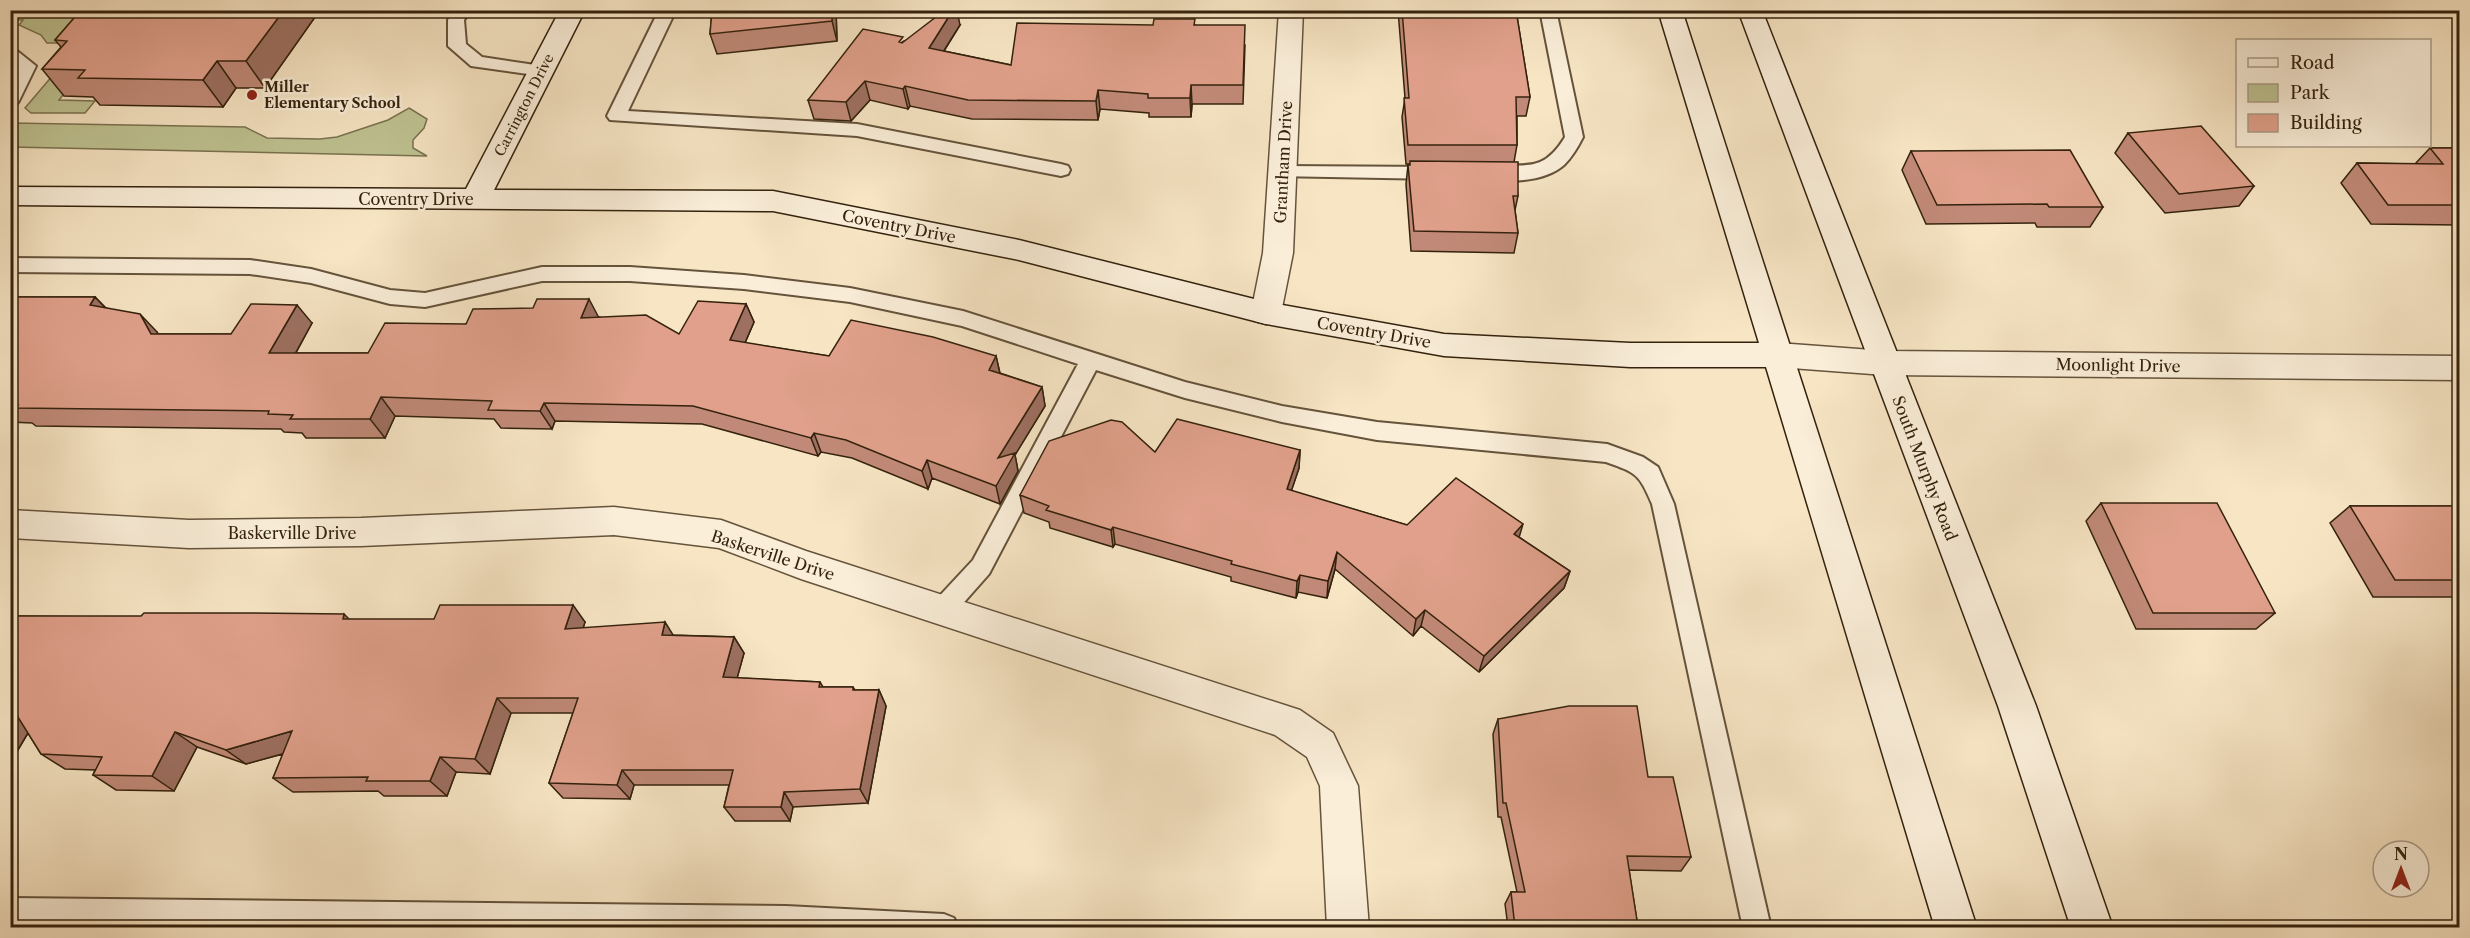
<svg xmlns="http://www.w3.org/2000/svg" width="2470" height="938" font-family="'Libre Caslon Text',serif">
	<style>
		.green { fill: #bfc392; stroke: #7a7250; stroke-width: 1.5 }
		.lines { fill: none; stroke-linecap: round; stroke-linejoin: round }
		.lane-casing { stroke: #65533b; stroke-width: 4 }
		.street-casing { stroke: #65533b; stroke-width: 3 }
		.secondary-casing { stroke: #34220d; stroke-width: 3 }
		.lane { fill: #faeed9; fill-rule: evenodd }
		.street { fill: #faeed9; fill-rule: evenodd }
		.secondary { fill: #faeed9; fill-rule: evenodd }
		.wall { fill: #c18a78; stroke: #34220d; stroke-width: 1.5 }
		.shaded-wall { fill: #9d7061; stroke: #34220d; stroke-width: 1.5 }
		.building { fill: #e0a08b; stroke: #34220d; stroke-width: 1.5 }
		.poi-dot { fill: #8f2418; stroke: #faeed9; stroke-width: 2 }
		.labels { text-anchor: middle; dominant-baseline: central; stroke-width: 5; stroke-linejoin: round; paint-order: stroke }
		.far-poi-label { font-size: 14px; font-weight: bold; fill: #34220d; stroke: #faeed9; text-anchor: start }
		.far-street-label { font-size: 14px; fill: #34220d; stroke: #faeed9 }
		.street-label { font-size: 16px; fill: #34220d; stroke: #faeed9 }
	</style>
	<rect width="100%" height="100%" fill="#f7e5c4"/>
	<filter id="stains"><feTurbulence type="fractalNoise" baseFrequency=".00333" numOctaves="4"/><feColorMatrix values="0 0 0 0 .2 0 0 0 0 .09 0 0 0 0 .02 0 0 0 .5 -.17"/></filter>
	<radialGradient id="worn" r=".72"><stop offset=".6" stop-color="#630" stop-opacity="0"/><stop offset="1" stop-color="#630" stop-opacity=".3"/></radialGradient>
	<path class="green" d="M 11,11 L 130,11 L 91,43 L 47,43 L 41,35 L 19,25 L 23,20 L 11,20 Z
		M 59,68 L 82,71 L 59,100 L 95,101 L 85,113 L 31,113 L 25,108 Z
		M 409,108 L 427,119 L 424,128 L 413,140 L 413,148 L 427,156 L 11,147 L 11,123 L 245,127 L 267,138 L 320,139 L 337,137 L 388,120 Z"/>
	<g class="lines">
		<defs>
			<path id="lane" d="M 454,10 L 471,10 L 464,20 L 466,44 L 482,57 L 542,66 L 548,67 L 551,71 L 548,75 L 542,76 L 471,66 L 448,46 L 448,20 Z
				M 659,10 L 676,10 L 628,111 L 857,124 L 1061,164 L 1068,166 L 1070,170 L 1068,174 L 1061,176 L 857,136 L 610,120 L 607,116 Z
				M 1540,10 L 1556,10 L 1583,137 C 1578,147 1572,157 1564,165 C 1545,182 1505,184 1481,177 L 1479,173 L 1481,169 C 1519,158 1539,180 1565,137 Z
				M 10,49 L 16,50 L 36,66 L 19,101 L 16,105 L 10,107 L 10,82 L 18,67 L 10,62 Z
				M 1282,166 L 1437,167 L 1444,169 L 1446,173 L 1444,177 L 1437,179 L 1275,176 L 1273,172 L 1275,168 Z
				M 10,258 L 250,260 L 311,269 L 390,290 L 425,293 L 542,267 L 630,267 L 744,275 L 850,288 L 963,311 L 1185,382 L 1282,406 L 1377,422 L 1607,444 L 1643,457 L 1658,467 L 1674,504 L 1771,928 L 1743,928 L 1652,504 C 1639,474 1637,473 1606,462 L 1377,440 L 1282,422 L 1185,398 L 1096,370 L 989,574 L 951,617 L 942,620 L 933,617 L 930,610 L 933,603 L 973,560 L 1078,364 L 962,326 L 850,302 L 744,289 L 630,281 L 542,281 L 425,307 L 390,304 L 311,283 L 250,274 L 10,272 Z
				M 10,898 L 786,906 L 944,914 L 954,918 L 958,928 L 10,926 Z"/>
			<path id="street" d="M 1279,10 L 1303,10 L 1293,253 L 1281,313 L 1277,321 L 1266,324 L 1255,321 L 1251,313 L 1263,253 Z
				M 1778,343 L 1885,351 L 2460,356 L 2460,380 L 1885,375 L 1778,367 L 1767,363 L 1763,355 L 1767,347 Z
				M 614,507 L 721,520 L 806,551 L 1300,710 L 1333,733 L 1358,786 L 1369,928 L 1327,928 L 1320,786 L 1307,757 L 1275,735 L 801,579 L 719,548 L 614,535 L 361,546 L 189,548 L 10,538 L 10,510 L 189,520 L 361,518 Z"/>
			<path id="secondary" d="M 560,10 L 585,10 L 494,190 L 773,191 L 1019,240 L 1266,302 L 1444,334 L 1630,343 L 1759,343 L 1658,10 L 1682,10 L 1977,928 L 1935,928 L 1766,367 L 1630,367 L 1444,356 L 1266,324 L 1019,260 L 773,211 L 10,205 L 10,187 L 466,189 Z
				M 1738,10 L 1762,10 L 2036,706 L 2113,928 L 2071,928 L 1998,706 Z"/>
		</defs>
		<use href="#lane" class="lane-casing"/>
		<use href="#street" class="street-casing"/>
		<use href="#secondary" class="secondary-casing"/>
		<use href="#lane" class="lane"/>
		<use href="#street" class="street"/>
		<use href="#secondary" class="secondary"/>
	</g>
	<path class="wall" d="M 81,10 L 320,10 L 265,88 L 236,88 L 223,107 L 100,105 L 93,97 L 64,96 L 42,69 L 61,47 L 55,40 Z
		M 712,10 L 836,10 L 837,41 L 717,54 L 710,34 Z
		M 1398,10 L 1516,10 L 1530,97 L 1526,116 L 1517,116 L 1517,145 L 1514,162 L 1518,196 L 1515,210 L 1518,233 L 1514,253 L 1411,251 L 1406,184 L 1408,165 L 1410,164 L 1406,164 L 1402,117 L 1405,98 Z
		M 960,25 L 944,51 L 1011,65 L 1195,25 L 1245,45 L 1243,104 L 1192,104 L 1191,117 L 1149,117 L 1149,113 L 1100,109 L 1098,120 L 972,119 L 910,106 L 908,109 L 870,100 L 851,121 L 814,119 L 808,100 L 904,41 Z
		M 2128,133 L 2254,186 L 2239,206 L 2165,213 L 2115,153 Z
		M 2430,148 L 2460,148 L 2460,225 L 2371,224 L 2341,183 L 2357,163 L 2415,164 Z
		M 1911,151 L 2103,207 L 2090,227 L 2037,227 L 2035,223 L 1926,224 L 1902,170 Z
		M 10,297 L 95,297 L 106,308 L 157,332 L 158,334 L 231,334 L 312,323 L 296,353 L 368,353 L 466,324 L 599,317 L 679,334 L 746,304 L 754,322 L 745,343 L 829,356 L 996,356 L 1000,373 L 1042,387 L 1045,406 L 1015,455 L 1018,471 L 1000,504 L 932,478 L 928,489 L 852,458 L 821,452 L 818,456 L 702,424 L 555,421 L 552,429 L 501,428 L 494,419 L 395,416 L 385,438 L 306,438 L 302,433 L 284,432 L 281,429 L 36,426 L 32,423 L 10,422 Z
		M 1300,450 L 1299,468 L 1291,491 L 1407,525 L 1519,537 L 1570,571 L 1564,588 L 1479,672 L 1421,626 L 1413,636 L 1335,569 L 1327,598 L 1298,592 L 1296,598 L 1231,581 L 1231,577 L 1115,544 L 1113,547 L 1050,528 L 1049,522 L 1024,513 L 1020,495 L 1155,452 Z
		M 2101,503 L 2275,613 L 2256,629 L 2136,629 L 2086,521 Z
		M 2350,506 L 2460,506 L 2460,597 L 2373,597 L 2330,523 Z
		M 10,616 L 12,616 L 585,622 L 583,628 L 673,635 L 734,637 L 744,653 L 737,678 L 820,682 L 823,687 L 853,687 L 855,690 L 879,690 L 886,706 L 868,803 L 793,807 L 790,821 L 735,821 L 724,807 L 729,785 L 634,785 L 630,799 L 563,798 L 549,783 L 573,713 L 511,713 L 490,774 L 456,772 L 447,796 L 384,796 L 378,791 L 293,792 L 273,778 L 283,754 L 246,764 L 197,747 L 174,791 L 116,790 L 93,775 L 95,770 L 65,769 L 41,754 L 28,733 L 12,760 L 10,760 Z
		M 1498,719 L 1648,777 L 1691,857 L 1681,871 L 1629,870 L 1638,927 L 1508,927 L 1505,904 L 1511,892 L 1517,892 L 1501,817 L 1498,817 L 1493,734 Z"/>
	<path class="shaded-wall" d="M 284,10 L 320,10 L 265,88 L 246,61 Z
		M 832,10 L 836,10 L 837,41 L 832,21 Z
		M 953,10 L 957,10 L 960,25 L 933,68 L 929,48 Z
		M 217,61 L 236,88 L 223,107 L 203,80 Z
		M 865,81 L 870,100 L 851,121 L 846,102 Z
		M 1191,85 L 1192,104 L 1191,117 L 1190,98 Z
		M 905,86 L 910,106 L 908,109 L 903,89 Z
		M 1098,90 L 1100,109 L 1098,120 L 1096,101 Z
		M 95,297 L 113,316 L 90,305 Z
		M 589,299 L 599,318 L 581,318 Z
		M 746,304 L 754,322 L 738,359 L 730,340 Z
		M 297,305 L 312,323 L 285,372 L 269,353 Z
		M 140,314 L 157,332 L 169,352 L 151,334 Z
		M 996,356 L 1000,374 L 989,370 Z
		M 1042,387 L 1045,406 L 1015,455 L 1018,471 L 1000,504 L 996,486 L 998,458 Z
		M 381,397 L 395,416 L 385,438 L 370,419 Z
		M 544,403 L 555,421 L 552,429 L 540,411 Z
		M 814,433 L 821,452 L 818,456 L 811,438 Z
		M 1300,450 L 1299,468 L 1286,507 L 1287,489 Z
		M 927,460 L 932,478 L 928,489 L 922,471 Z
		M 1523,524 L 1518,541 L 1514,534 Z
		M 1113,527 L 1115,544 L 1113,547 L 1111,530 Z
		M 1337,552 L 1335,569 L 1327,598 L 1328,581 Z
		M 1570,571 L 1564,588 L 1479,672 L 1484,656 Z
		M 1300,575 L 1298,592 L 1296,598 L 1297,581 Z
		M 573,605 L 585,622 L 578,645 L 565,629 Z
		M 1425,610 L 1421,626 L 1413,636 L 1416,619 Z
		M 344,614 L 361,631 L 343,619 Z
		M 665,622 L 675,638 L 662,635 Z
		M 734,637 L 744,653 L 733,693 L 723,677 Z
		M 879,690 L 886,706 L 868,803 L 860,789 Z
		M 497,698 L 511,713 L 490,774 L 475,759 Z
		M 11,706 L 35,721 L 12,760 L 10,759 L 10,707 Z
		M 292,731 L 311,746 L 246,764 L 226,750 Z
		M 175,732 L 197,747 L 174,791 L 152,776 Z
		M 440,757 L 456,772 L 447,796 L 430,781 Z
		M 622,770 L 634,785 L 630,799 L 617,785 Z
		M 784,792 L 793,807 L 790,821 L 781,807 Z"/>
	<path class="building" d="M 81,10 L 284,10 L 246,61 L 217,61 L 203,80 L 78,78 L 85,70 L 42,69 L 67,41 L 55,40 Z
		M 712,10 L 832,10 L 832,21 L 710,34 Z
		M 945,10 L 953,10 L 929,48 L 1011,65 L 1017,23 L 1153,25 L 1154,19 L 1195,19 L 1194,25 L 1245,25 L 1243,85 L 1191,85 L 1190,98 L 1148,98 L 1148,94 L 1098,90 L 1096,101 L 968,100 L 905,86 L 903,89 L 865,81 L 846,102 L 808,100 L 863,29 L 903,37 L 899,42 L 902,43 Z
		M 1402,10 L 1516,10 L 1530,97 L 1516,97 L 1517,145 L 1408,145 L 1404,98 L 1409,98 Z
		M 2201,126 L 2254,186 L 2179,194 L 2128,133 Z
		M 2430,148 L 2460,148 L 2460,205 L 2388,205 L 2357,163 L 2443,164 Z
		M 2070,150 L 2103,207 L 2049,207 L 2047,204 L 1937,205 L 1911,151 Z
		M 1410,161 L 1518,162 L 1518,196 L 1513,196 L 1518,233 L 1414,231 L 1408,165 L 1410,165 Z
		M 10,297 L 95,297 L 90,305 L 140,314 L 151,334 L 231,334 L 251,304 L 297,305 L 269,353 L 368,353 L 385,323 L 466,324 L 473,309 L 533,308 L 537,299 L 589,299 L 581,318 L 646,315 L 679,334 L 698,301 L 746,304 L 730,340 L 829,356 L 851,320 L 933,337 L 996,356 L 989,370 L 1042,387 L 998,458 L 1015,453 L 996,486 L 927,460 L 922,471 L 846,440 L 814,433 L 811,438 L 693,406 L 544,403 L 540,411 L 488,410 L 492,401 L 381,397 L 370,419 L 290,419 L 293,415 L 268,414 L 269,411 L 15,408 L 18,405 L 10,404 Z
		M 1177,419 L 1300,450 L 1287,489 L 1407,525 L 1456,478 L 1523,524 L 1514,534 L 1570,571 L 1484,656 L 1425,610 L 1416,619 L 1337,552 L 1328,581 L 1300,575 L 1297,581 L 1231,564 L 1232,561 L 1113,527 L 1111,530 L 1046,510 L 1049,506 L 1020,495 L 1049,441 L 1111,420 L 1122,422 L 1155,452 Z
		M 2101,503 L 2217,503 L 2275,613 L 2153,613 Z
		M 2350,506 L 2460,506 L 2460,580 L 2395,580 Z
		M 440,605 L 573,605 L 565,629 L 665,622 L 662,635 L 734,637 L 723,677 L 820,682 L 819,687 L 853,687 L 853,690 L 879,690 L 860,789 L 784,792 L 781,807 L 724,807 L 733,770 L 622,770 L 617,785 L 549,783 L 578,698 L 497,698 L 475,759 L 440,757 L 430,781 L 366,781 L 368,777 L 273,778 L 292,731 L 226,750 L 175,732 L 152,776 L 93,775 L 102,757 L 41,754 L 11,706 L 10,707 L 10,616 L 141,616 L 144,613 L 254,613 L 344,614 L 343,619 L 434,619 Z
		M 1569,706 L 1637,706 L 1648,777 L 1673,777 L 1691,857 L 1627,856 L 1638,927 L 1515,927 L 1511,892 L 1525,892 L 1506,803 L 1503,803 L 1498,719 Z"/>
	<circle class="poi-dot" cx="252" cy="95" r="6"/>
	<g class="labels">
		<g class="far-poi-label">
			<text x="264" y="87">Miller<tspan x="264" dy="16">Elementary School</tspan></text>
		</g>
		<g class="far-street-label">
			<text transform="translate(524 105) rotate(-63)">Carrington Drive</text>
		</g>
		<g class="street-label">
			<text transform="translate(1283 162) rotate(-87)">Grantham Drive</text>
			<text x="416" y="199">Coventry Drive</text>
			<text transform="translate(899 226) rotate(11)">Coventry Drive</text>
			<text transform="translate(1374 332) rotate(10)">Coventry Drive</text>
			<text transform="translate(2118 365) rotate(1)">Moonlight Drive</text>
			<text transform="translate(1925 468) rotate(69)">South Murphy Road</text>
			<text x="292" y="533">Baskerville Drive</text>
			<text transform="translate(773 555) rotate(18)">Baskerville Drive</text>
		</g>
	</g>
	<rect width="2470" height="938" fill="none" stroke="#f7e5c4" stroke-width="36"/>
	<rect x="12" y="12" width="2446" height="914" fill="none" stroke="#34220d" stroke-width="3"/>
	<rect x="18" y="18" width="2434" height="902" fill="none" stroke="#34220d" stroke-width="1.5"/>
	<rect x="2236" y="39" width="195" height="108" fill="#faeed9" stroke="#ab9c87" stroke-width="1.5"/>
	<rect x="2248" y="58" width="30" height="9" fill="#faeed9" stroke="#ab9c87" stroke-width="1.5"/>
	<text x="2290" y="69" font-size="18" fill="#34220d">Road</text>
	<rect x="2248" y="84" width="30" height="18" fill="#bfc392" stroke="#ab9c87" stroke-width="1.5"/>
	<text x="2290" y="99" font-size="18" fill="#34220d">Park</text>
	<rect x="2248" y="114" width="30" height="18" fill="#e0a08b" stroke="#ab9c87" stroke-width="1.5"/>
	<text x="2290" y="129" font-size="18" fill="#34220d">Building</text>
	<g transform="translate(2401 869)"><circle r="28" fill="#faeed9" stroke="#ab9c87" stroke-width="1.5"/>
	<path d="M0-4.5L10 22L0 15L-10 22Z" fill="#8f2418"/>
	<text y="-9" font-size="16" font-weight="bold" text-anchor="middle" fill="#34220d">N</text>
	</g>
	<rect width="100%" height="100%" filter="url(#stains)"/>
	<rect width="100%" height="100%" fill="url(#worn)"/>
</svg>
